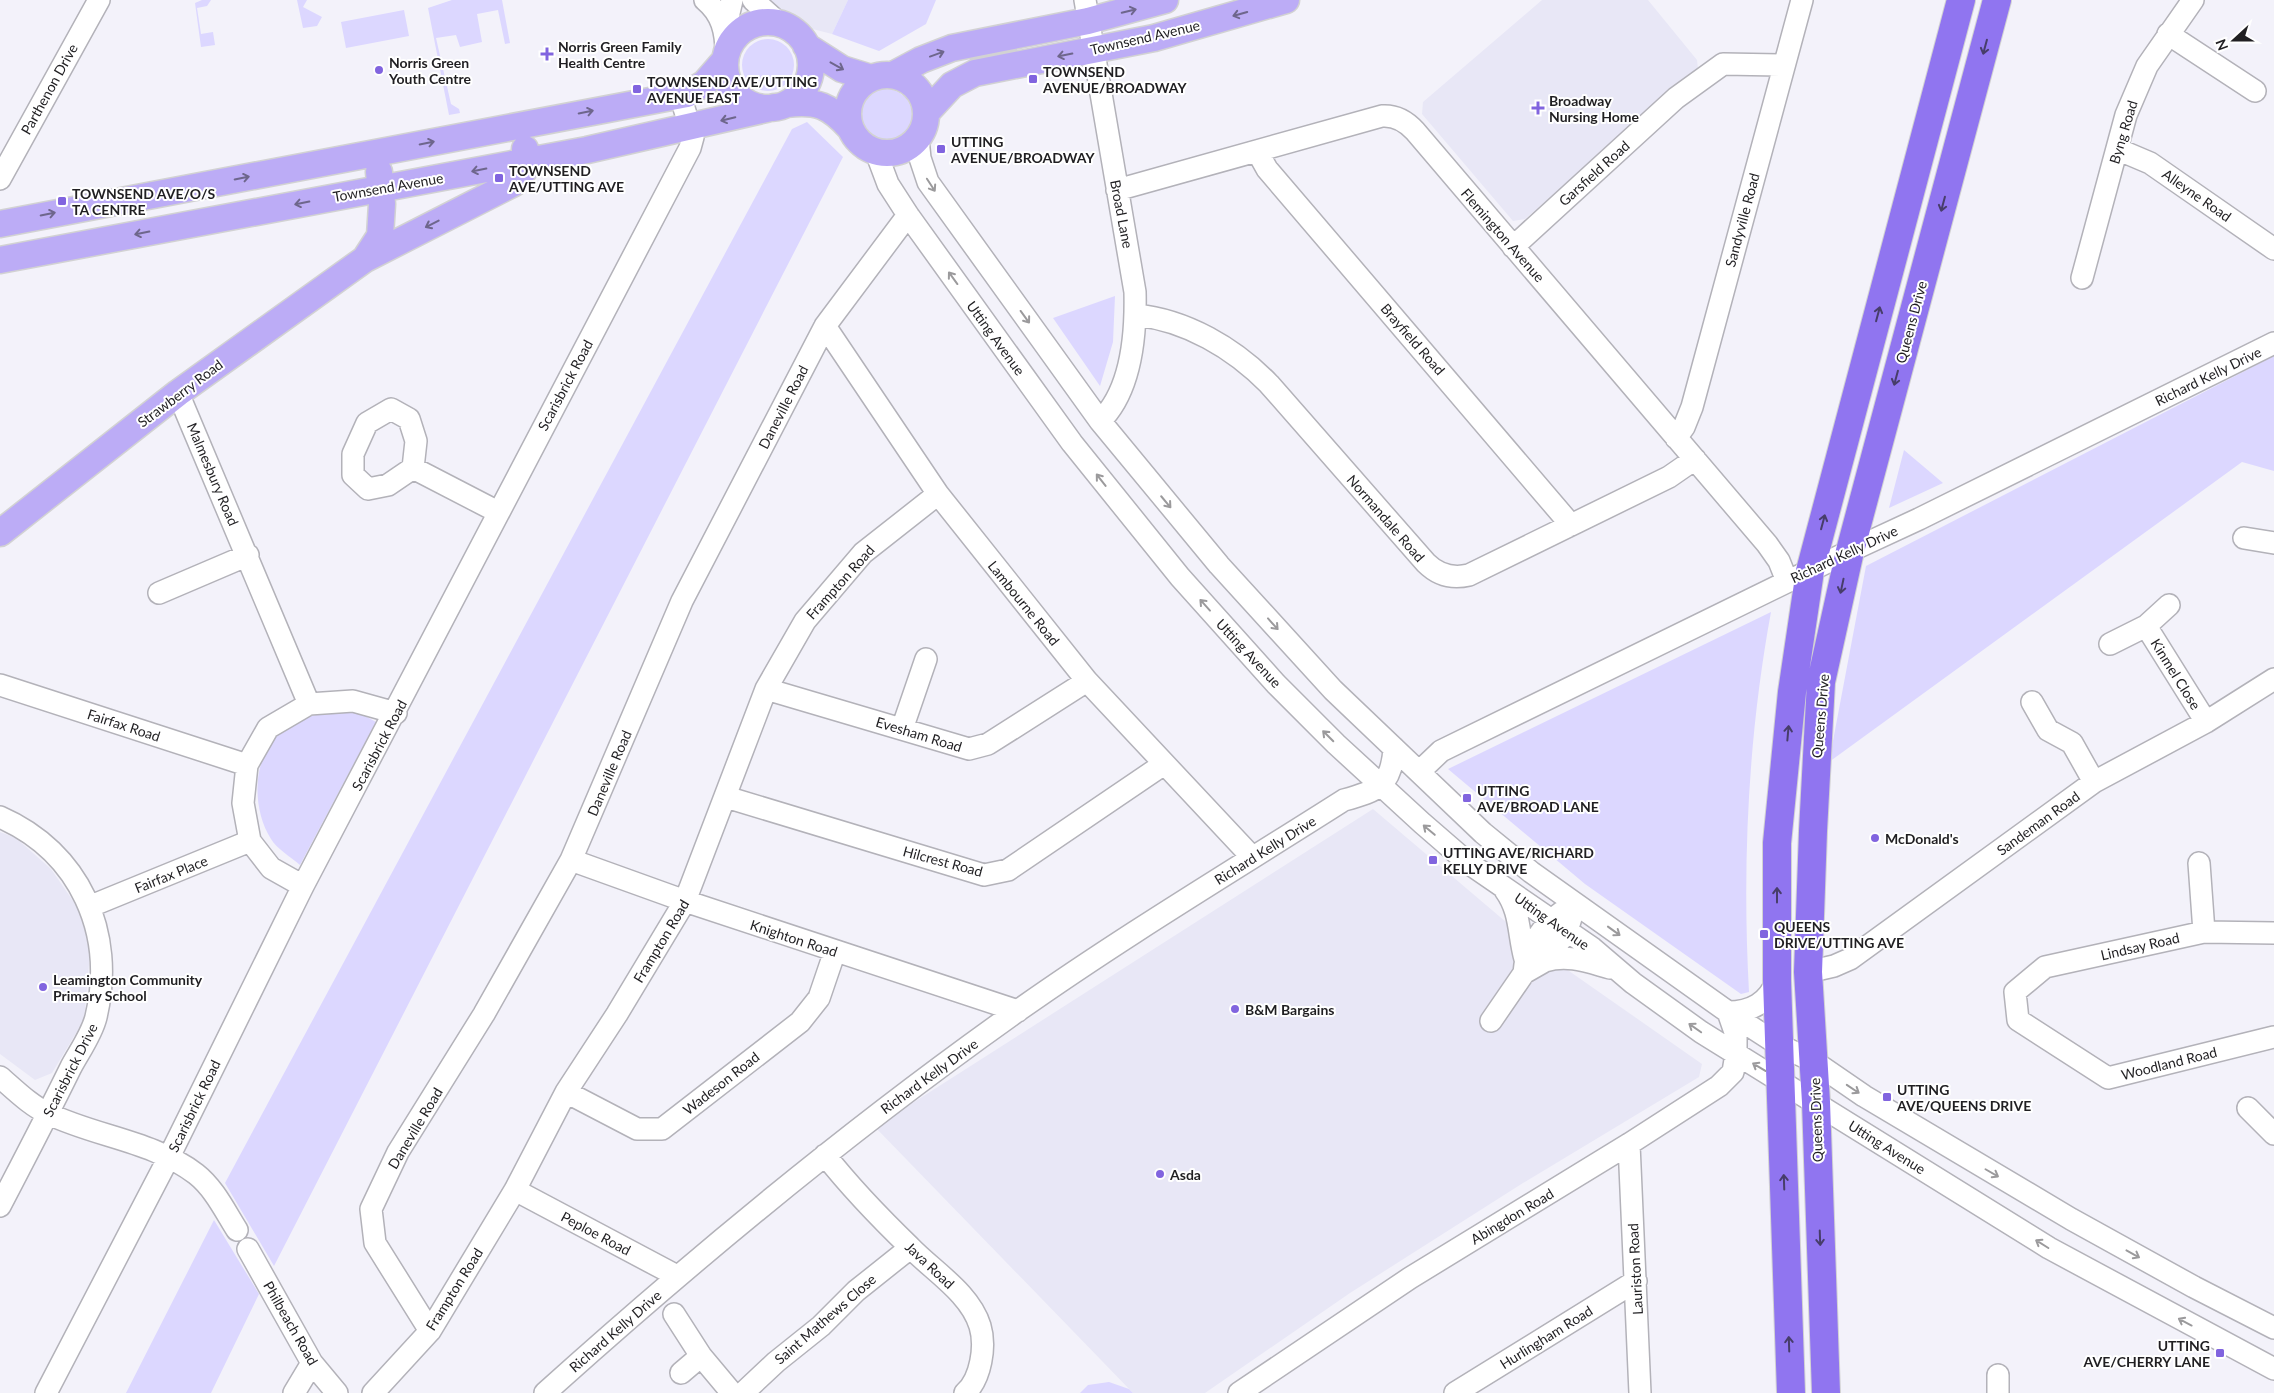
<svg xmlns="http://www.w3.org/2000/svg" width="2274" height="1393" font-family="Lato,sans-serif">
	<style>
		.built { fill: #e8e7f6 }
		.green { fill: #dcd7ff }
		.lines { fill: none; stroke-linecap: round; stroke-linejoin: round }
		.minor-casing { stroke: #b3b2b9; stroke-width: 24 }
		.major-casing { stroke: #d2d2d3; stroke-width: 29 }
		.highway-casing { stroke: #d2d2d3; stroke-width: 30 }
		.minor { stroke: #fff; stroke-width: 21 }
		.major { stroke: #bcacf6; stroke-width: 26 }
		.highway { stroke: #9075f0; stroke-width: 28 }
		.oneway { stroke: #6e668c }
		.oneway2 { stroke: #473d6a }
		.oneway3 { stroke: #9b9a9c }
		.poi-dot { fill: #8164df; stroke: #fff; stroke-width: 2 }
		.labels { text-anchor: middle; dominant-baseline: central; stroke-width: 4; stroke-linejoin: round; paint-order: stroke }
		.street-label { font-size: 14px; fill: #201f22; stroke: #fff }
		.poi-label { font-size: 14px; font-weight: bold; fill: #201f22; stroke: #fff; text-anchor: start }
	</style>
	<rect width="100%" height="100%" fill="#f3f2fa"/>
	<path class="built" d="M 771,0 L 848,0 L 832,34 L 801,26 Z
		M 1542,0 L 1648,0 L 1697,60 L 1698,69 L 1525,219 L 1513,221 L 1422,114 L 1423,102 Z
		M 1373,809 L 1539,950 L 1702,1064 L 1699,1077 L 1523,1183 L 1350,1293 L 1205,1393 L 1133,1393 L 875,1127 Z
		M 0,832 L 16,838 L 51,869 L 80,911 L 90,953 L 84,1020 L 52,1073 L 35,1080 L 0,1054 Z"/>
	<path class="green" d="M 202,0 L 211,0 L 207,6 L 197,8 L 201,34 L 213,32 L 215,45 L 201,47 L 195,3 Z
		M 297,0 L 307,0 L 303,7 L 322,17 L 317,26 L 303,28 Z
		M 452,0 L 502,0 L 510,43 L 505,44 L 498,10 L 477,14 L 482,42 L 460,47 L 456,35 L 436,38 L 451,104 L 459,109 L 460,113 L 449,115 L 428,8 Z
		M 848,0 L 936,0 L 926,24 L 879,51 L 832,34 Z
		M 404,10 L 409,36 L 346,48 L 341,22 Z
		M742 65a26 26 0 1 1 52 0a26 26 0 1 1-52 0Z
		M860 115a26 26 0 1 1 52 0a26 26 0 1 1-52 0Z
		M 807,122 L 843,157 L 274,1266 L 225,1183 L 792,129 Z
		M 1115,296 L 1113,342 L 1100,386 L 1053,318 Z
		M 2274,356 L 2274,471 L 2242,462 L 1829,762 L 1866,566 Z
		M 1904,450 L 1943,483 L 1889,508 Z
		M 1771,612 C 1748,737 1742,865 1749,992 L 1741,994 L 1585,884 L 1448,769 Z
		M 334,710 L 358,712 L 376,722 L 300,865 C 291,857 277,849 271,839 C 248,803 253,740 296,721 C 308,716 322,714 334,710 Z
		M 214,1220 L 259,1294 L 211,1393 L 126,1393 Z
		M 1109,1382 L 1129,1389 L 1133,1393 L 1080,1393 L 1088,1385 Z"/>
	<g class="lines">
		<defs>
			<path id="minor" d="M 705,0 C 722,14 726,32 726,53
				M 753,0 L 780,24
				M 1085,0 L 1135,292 C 1136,334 1132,390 1100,421
				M 725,30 L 732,0
				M 2168,34 L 2255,91
				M 918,139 L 920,158 L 928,182 L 1100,421 L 1219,565 L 1333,690 L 1483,833 L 1531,872 L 1728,1012 L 1779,1045 L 1813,1061 L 1864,1096 L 2071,1219 L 2194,1287 L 2274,1328
				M 2117,149 L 2150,163 L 2274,249
				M 1257,151 L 1267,169 L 1571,525
				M 876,152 L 888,184 L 908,215 L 1072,443 L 1180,577 L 1276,684 L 1336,744 L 1422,823 L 1467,862 L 1592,948 L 1633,983 L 1701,1032 L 2049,1248 L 2274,1369
				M 0,179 L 99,0
				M 1117,190 L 1382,116 C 1396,115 1406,121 1415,131 L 1767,544 L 1779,561 L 1787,581
				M 1513,247 L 1676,98 L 1723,64 L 1783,65
				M 2082,278 L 2126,115 L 2147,66 L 2193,0
				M 1136,315 C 1186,320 1234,348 1269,384 L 1426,563 C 1438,575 1452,579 1469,575 L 1669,477 L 1695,459
				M 825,326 L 938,494 L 1087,681 L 1252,857
				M 178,393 L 309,704
				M 1676,438 L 1684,427 L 1692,407 L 1802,0
				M 413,468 L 416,441 L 409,419 L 391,409 L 367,423 L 353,454 L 353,475 L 368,489 L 388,485 L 413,468 L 498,512
				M 2244,538 L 2274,543
				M 159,593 L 248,555
				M 2146,626 L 2169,605
				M 2110,644 L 2146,626 L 2206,722
				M 0,685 L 247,765
				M 766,689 L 969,749 L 988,744 L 1087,681
				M 2032,702 L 2048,730 L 2072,743 L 2094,782
				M 902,729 L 926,659
				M 1419,772 L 1441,751 L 1850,551 L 1919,519 L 2274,343
				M 726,797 L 984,875 L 1008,870 L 1164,764
				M 0,817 C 80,852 116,933 96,1017 C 92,1034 79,1052 71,1067 C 48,1114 24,1160 0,1206
				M 571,860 L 685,901 L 1018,1011
				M 2199,863 L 2204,932
				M 303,886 L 271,868 L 250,841 L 243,803 L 247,765 L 268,728 L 309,704 L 353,701 L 396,713
				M 1505,890 C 1521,912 1518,934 1525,959
				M 91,906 L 250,841
				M 2274,933 L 2204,932 L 2045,967 L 2015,992 L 2018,1020 L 2108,1078 L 2274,1037
				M 1545,961 C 1568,954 1588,962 1610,968
				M 1808,972 L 1834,966 L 1850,959 L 2094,782 L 2206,722 L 2274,679
				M 1524,973 C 1525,950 1543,925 1562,912
				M 1491,1021 L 1524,973 L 1545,961 L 1567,931 L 1571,918
				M 0,1077 C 15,1090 31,1106 49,1114 C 97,1137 153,1141 196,1174 C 214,1188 225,1211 237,1230
				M 566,1092 L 637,1129 L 662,1129 L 800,1022 L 819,998 L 835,951
				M 2248,1108 L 2274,1134
				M 1629,1144 L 1640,1393
				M 825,1155 C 851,1188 880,1218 910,1247 C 933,1271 970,1293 980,1326 C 986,1346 981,1379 965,1393
				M 515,1190 L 677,1276
				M 248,1249 L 312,1363 L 337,1393
				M 674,1314 L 701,1356 L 732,1393
				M 430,1331 L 375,1243 L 371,1209 L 398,1152 L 484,1014 L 571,860 L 682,601 L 825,326 L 908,215
				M 681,1373 L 701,1356
				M 1998,1375 L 1998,1393
				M 46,1393 L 169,1157 L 303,886 L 690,148 L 693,137 L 680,95
				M 294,1393 L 312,1363
				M 373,1393 L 430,1331 L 515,1190 L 566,1092 L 617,1014 L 685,901 L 766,689 L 805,621 L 863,553 L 938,494
				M 545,1393 C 695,1258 851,1129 1016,1012 C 1122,937 1234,870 1344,800 C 1378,791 1392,785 1394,748
				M 743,1393 L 776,1362 L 821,1326 L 856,1291 L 910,1248
				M 1239,1393 L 1410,1278 L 1629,1144 L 1719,1086 L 1733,1072 L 1736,1054 L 1736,1035 L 1728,1012 C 1751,1012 1768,1003 1777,980
				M 1455,1393 L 1636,1281"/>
			<path id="major" d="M725 65a43 43 0 1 1 86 0a43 43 0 1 1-86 0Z
				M 806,46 L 842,69 L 871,78
				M848 114a39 39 0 1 1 78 0a39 39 0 1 1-78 0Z
				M 893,75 L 921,60 L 952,48 L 1088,21 L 1165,0
				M 787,104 C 817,100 830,106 850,128
				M 927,112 L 952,85 L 975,73 L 1154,38 L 1286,0
				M 0,224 L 687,94 L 705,83 L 725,60
				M 365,259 L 380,236 L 382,204 L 379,172
				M 0,260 L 587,150 L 775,107
				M 0,533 L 178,393 L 365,259 L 514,183 L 525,169 L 525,149"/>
			<path id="highway" d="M 1791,1393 L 1777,980 L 1777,843 L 1792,692 L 1810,571 L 1961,0
				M 1826,1393 L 1816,1102 L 1808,972 L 1813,831 L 1821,682 L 1850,551 L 1997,0"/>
		</defs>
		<use href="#minor" class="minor-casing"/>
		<use href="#major" class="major-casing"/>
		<use href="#highway" class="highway-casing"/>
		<use href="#minor" class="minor"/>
		<use href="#major" class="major"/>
		<use href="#highway" class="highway"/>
	</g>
	<defs><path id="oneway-shaft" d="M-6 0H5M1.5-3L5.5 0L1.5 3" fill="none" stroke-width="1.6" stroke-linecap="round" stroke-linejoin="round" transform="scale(1.25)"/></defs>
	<g class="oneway">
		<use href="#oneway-shaft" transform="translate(1129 11) rotate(-14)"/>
		<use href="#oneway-shaft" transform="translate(1240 14) rotate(164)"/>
		<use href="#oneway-shaft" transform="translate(937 54) rotate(-20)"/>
		<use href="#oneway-shaft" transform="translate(1065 55) rotate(169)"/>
		<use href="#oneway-shaft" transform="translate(837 66) rotate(29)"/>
		<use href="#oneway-shaft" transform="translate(586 112) rotate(-11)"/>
		<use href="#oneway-shaft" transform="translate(728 119) rotate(167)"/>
		<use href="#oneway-shaft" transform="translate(427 143) rotate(-11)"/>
		<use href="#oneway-shaft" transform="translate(479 170) rotate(169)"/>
		<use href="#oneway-shaft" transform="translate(242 178) rotate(-11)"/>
		<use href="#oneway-shaft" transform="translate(302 203) rotate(169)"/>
		<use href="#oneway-shaft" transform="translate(48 214) rotate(-11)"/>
		<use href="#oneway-shaft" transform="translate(432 224) rotate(153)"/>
		<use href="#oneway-shaft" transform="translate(142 233) rotate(169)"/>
	</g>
	<g class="oneway2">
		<use href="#oneway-shaft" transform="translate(1985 47) rotate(105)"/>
		<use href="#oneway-shaft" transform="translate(1943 204) rotate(105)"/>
		<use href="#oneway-shaft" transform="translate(1878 314) rotate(-75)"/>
		<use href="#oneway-shaft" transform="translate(1896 378) rotate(105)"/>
		<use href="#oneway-shaft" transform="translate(1823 522) rotate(-75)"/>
		<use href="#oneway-shaft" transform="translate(1842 586) rotate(102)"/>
		<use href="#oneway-shaft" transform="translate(1788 733) rotate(-85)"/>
		<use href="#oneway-shaft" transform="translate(1777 895) rotate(-90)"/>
		<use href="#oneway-shaft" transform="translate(1784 1182) rotate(-92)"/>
		<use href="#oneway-shaft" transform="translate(1820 1238) rotate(88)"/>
		<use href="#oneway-shaft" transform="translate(1789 1344) rotate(-92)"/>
	</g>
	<g class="oneway3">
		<use href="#oneway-shaft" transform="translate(931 185) rotate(57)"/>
		<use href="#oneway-shaft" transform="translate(953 278) rotate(-126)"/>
		<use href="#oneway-shaft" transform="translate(1025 317) rotate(54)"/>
		<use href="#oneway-shaft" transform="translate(1101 480) rotate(-128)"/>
		<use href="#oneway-shaft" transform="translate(1166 502) rotate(50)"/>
		<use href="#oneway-shaft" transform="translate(1205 605) rotate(-132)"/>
		<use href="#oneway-shaft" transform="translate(1273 624) rotate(48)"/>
		<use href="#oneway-shaft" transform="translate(1328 736) rotate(-135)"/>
		<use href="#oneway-shaft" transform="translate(1429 830) rotate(-140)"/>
		<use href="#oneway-shaft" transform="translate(1614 931) rotate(36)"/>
		<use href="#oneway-shaft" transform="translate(1695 1028) rotate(-145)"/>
		<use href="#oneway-shaft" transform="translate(1759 1067) rotate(-149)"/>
		<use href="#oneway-shaft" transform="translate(1853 1089) rotate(34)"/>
		<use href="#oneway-shaft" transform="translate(1992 1173) rotate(30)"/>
		<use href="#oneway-shaft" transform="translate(2042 1244) rotate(-148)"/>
		<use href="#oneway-shaft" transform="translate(2133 1254) rotate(29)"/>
		<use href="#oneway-shaft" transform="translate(2185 1322) rotate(-152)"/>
	</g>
	<g class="poi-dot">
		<path d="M544.5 46.5h5v5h5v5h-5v5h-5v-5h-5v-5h5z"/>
		<circle cx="379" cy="70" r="5"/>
		<rect x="1028" y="74" width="10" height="10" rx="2.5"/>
		<rect x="632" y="84" width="10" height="10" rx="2.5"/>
		<path d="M1535.5 100.5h5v5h5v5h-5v5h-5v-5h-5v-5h5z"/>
		<rect x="936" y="144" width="10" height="10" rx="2.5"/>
		<rect x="494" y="173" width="10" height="10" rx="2.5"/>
		<rect x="57" y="196" width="10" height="10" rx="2.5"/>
		<rect x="1462" y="793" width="10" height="10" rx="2.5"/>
		<circle cx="1875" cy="838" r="5"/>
		<rect x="1428" y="855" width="10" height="10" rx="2.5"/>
		<rect x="1759" y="929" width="10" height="10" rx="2.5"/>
		<circle cx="43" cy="987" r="5"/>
		<circle cx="1235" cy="1009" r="5"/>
		<rect x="1882" y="1092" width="10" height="10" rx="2.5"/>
		<circle cx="1160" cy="1174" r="5"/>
		<rect x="2215" y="1348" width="10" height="10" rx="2.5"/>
	</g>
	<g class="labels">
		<g class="street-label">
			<text transform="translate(1145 37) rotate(-13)">Townsend Avenue</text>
			<text transform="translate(49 89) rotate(-61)">Parthenon Drive</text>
			<text transform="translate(2123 132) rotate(-73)">Byng Road</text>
			<text transform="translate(1594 173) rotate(-42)">Garsfield Road</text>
			<text transform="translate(388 187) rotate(-10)">Townsend Avenue</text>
			<text transform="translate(2197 195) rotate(35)">Alleyne Road</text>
			<text transform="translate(1122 214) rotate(79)">Broad Lane</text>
			<text transform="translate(1742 220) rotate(-75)">Sandyville Road</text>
			<text transform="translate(1503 235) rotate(49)">Flemington Avenue</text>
			<text transform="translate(1911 322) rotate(-75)">Queens Drive</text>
			<text transform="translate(996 338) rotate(54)">Utting Avenue</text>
			<text transform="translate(1413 339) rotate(49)">Brayfield Road</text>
			<text transform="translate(2208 376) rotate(-26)">Richard Kelly Drive</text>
			<text transform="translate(565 385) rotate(-62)">Scarisbrick Road</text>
			<text transform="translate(180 393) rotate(-37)">Strawberry Road</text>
			<text transform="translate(783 407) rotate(-63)">Daneville Road</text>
			<text transform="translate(213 474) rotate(67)">Malmesbury Road</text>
			<text transform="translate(1386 518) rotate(49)">Normandale Road</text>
			<text transform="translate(1844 554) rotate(-25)">Richard Kelly Drive</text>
			<text transform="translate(840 582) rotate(-48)">Frampton Road</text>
			<text transform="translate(1024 603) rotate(51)">Lambourne Road</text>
			<text transform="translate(1249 653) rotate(47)">Utting Avenue</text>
			<text transform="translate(2176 674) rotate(58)">Kinmel Close</text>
			<text transform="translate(1820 716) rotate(-85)">Queens Drive</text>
			<text transform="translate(124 725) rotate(18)">Fairfax Road</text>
			<text transform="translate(919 734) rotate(17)">Evesham Road</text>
			<text transform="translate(379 745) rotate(-62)">Scarisbrick Road</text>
			<text transform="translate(609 773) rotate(-67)">Daneville Road</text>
			<text transform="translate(2038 823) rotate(-36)">Sandeman Road</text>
			<text transform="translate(1265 850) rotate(-32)">Richard Kelly Drive</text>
			<text transform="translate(943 861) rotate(15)">Hilcrest Road</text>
			<text transform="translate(171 874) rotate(-22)">Fairfax Place</text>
			<text transform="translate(1552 921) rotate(35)">Utting Avenue</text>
			<text transform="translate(794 938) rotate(18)">Knighton Road</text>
			<text transform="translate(661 941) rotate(-59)">Frampton Road</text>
			<text transform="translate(2140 946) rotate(-13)">Lindsay Road</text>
			<text transform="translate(2169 1063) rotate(-14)">Woodland Road</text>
			<text transform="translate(70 1070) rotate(-63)">Scarisbrick Drive</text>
			<text transform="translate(929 1076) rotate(-36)">Richard Kelly Drive</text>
			<text transform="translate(721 1083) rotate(-38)">Wadeson Road</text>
			<text transform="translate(194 1106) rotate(-64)">Scarisbrick Road</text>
			<text transform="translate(1816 1120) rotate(-92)">Queens Drive</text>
			<text transform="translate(415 1128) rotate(-59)">Daneville Road</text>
			<text transform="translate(1887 1147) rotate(32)">Utting Avenue</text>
			<text transform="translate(1512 1216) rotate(-31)">Abingdon Road</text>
			<text transform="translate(596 1233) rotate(28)">Peploe Road</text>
			<text transform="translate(930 1265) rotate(43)">Java Road</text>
			<text transform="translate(1635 1269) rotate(-93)">Lauriston Road</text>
			<text transform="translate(454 1289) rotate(-58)">Frampton Road</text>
			<text transform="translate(825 1319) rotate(-41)">Saint Mathews Close</text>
			<text transform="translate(291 1323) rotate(60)">Philbeach Road</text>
			<text transform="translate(615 1331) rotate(-41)">Richard Kelly Drive</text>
			<text transform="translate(1546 1337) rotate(-32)">Hurlingham Road</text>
		</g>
		<g class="poi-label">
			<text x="558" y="46">Norris Green Family<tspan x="558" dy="16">Health Centre</tspan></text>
			<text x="389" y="62">Norris Green<tspan x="389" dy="16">Youth Centre</tspan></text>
			<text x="1043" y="71">TOWNSEND<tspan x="1043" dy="16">AVENUE/BROADWAY</tspan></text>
			<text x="647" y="81">TOWNSEND AVE/UTTING<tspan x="647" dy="16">AVENUE EAST</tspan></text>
			<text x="1549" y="100">Broadway<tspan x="1549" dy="16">Nursing Home</tspan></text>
			<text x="951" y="141">UTTING<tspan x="951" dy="16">AVENUE/BROADWAY</tspan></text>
			<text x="509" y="170">TOWNSEND<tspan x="509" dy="16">AVE/UTTING AVE</tspan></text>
			<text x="72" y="193">TOWNSEND AVE/O/S<tspan x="72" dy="16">TA CENTRE</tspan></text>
			<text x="1477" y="790">UTTING<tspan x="1477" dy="16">AVE/BROAD LANE</tspan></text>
			<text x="1885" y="838">McDonald's</text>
			<text x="1443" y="852">UTTING AVE/RICHARD<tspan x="1443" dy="16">KELLY DRIVE</tspan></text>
			<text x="1774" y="926">QUEENS<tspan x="1774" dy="16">DRIVE/UTTING AVE</tspan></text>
			<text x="53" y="979">Leamington Community<tspan x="53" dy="16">Primary School</tspan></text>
			<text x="1245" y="1009">B&amp;M Bargains</text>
			<text x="1897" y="1089">UTTING<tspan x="1897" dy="16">AVE/QUEENS DRIVE</tspan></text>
			<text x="1170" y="1174">Asda</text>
			<text x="2210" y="1345" text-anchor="end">UTTING<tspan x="2210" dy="16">AVE/CHERRY LANE</tspan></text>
		</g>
	</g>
	<g transform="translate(2234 40) rotate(249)" stroke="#ffffff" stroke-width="4" paint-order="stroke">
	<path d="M0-4L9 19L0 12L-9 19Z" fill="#201f22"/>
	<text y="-8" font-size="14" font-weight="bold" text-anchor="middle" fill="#201f22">N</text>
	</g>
</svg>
